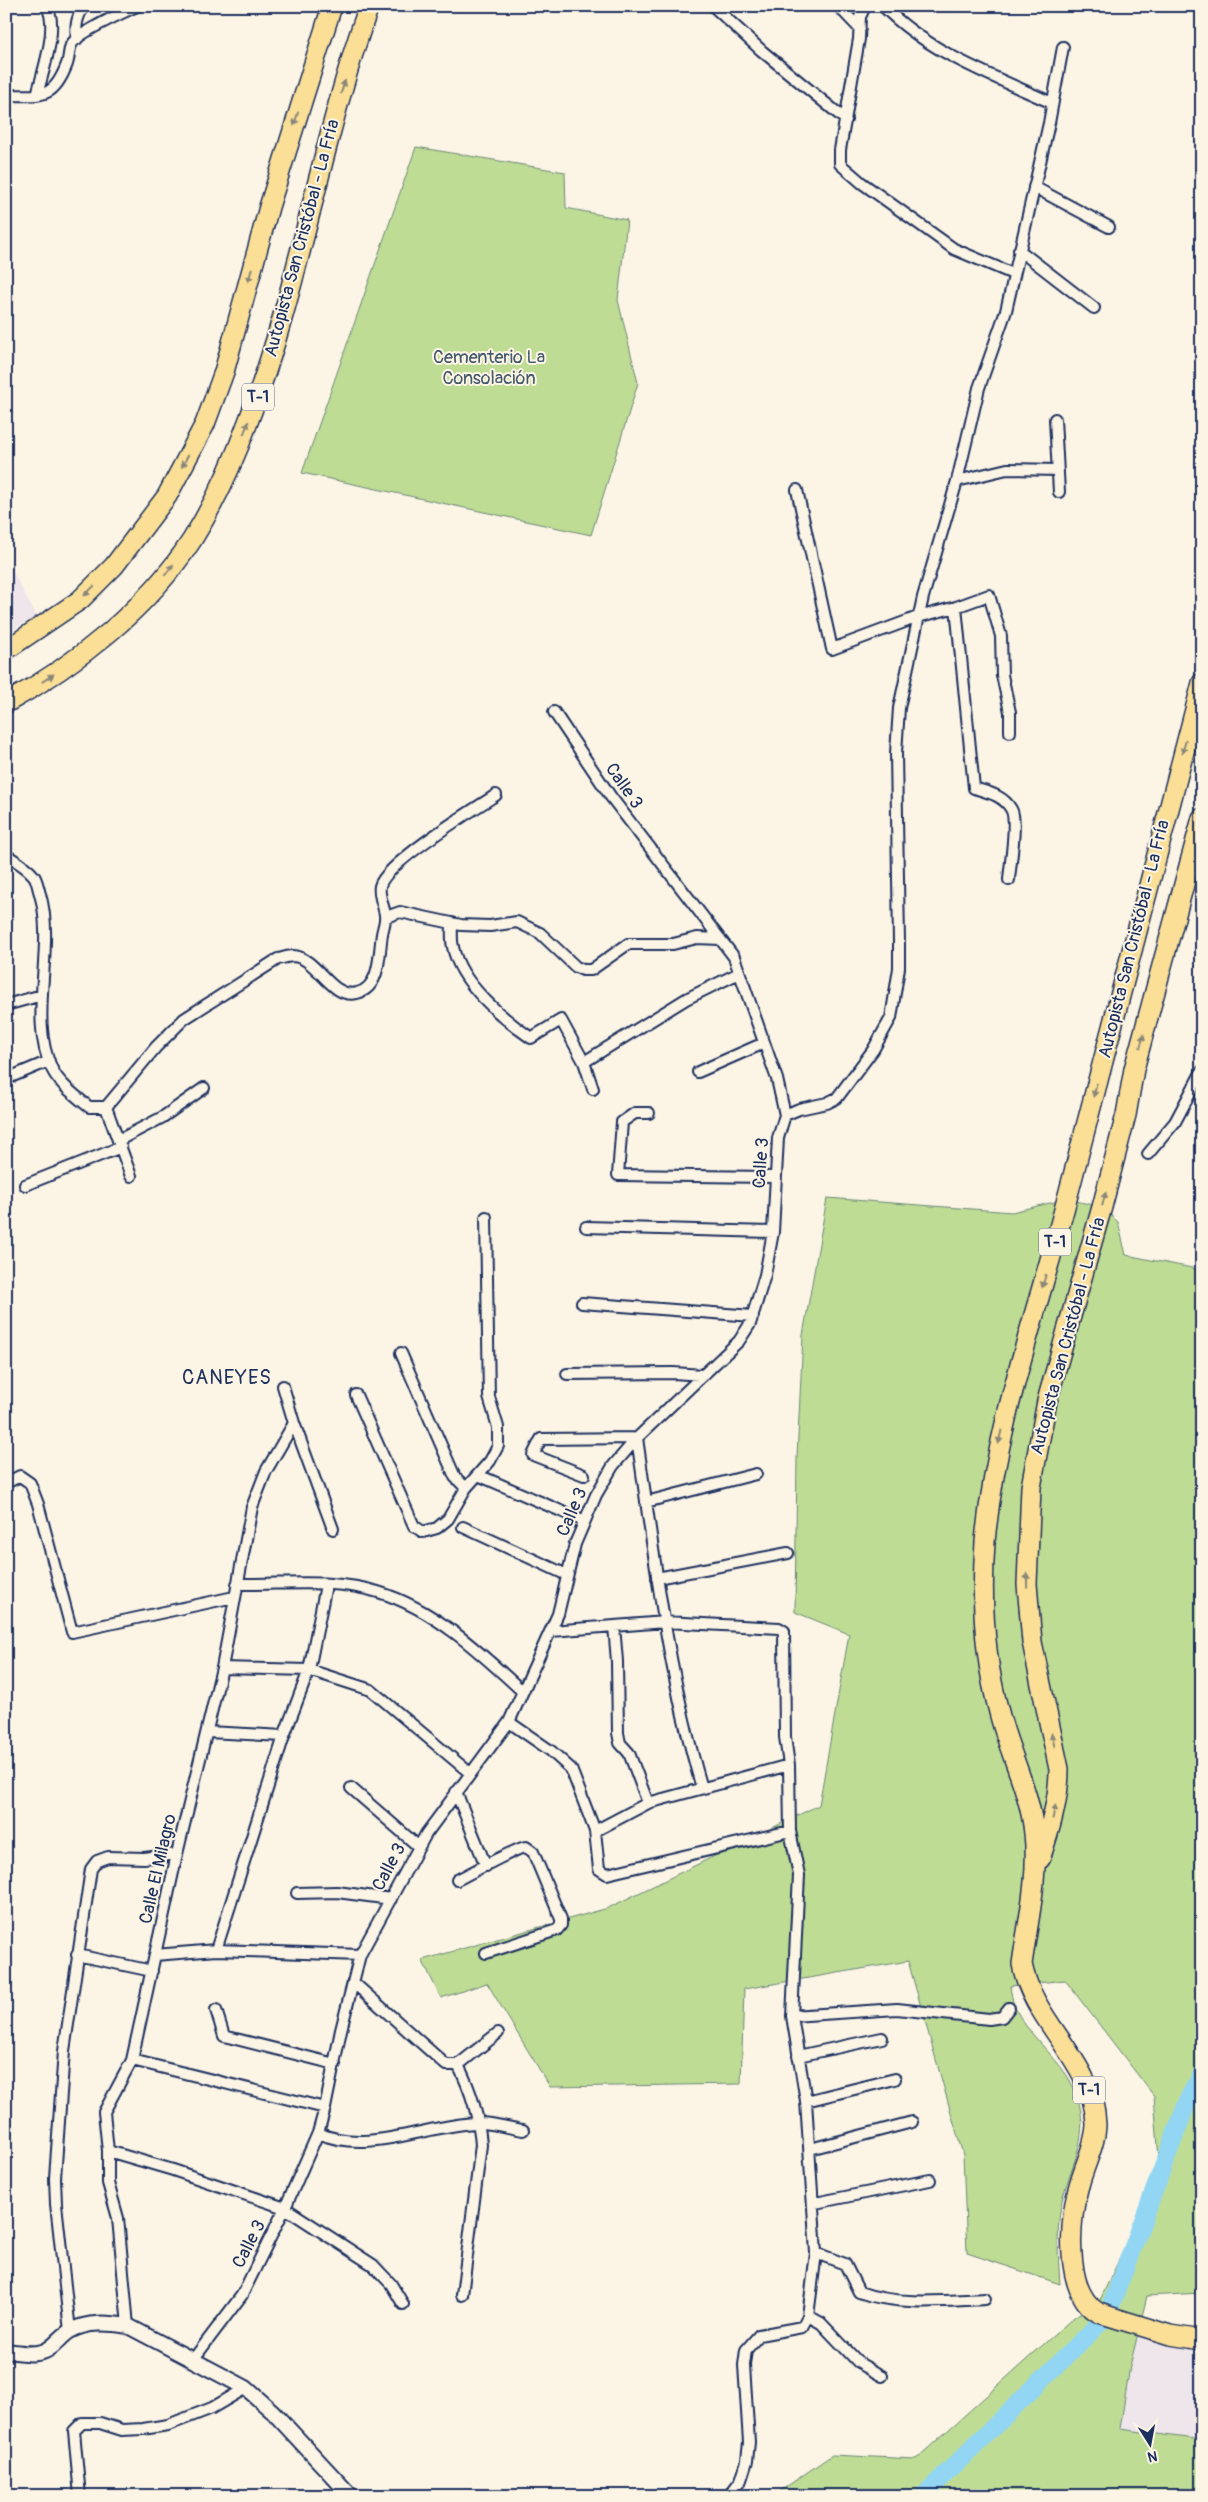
<svg xmlns="http://www.w3.org/2000/svg" width="1208" height="2502" font-family="Pangolin,sans-serif">
	<style>
		.built { fill: #eee6ea }
		.green { fill: #bedc94; stroke: #6c8679 }
		.lines { fill: none; stroke-linecap: round; stroke-linejoin: round }
		.river { stroke: #92d6f4; stroke-width: 18 }
		.street-casing { stroke: #1b2f5e; stroke-width: 14 }
		.secondary-casing { stroke: #1b2f5e; stroke-width: 18 }
		.highway-casing { stroke: #1b2f5e; stroke-width: 22 }
		.street { stroke: #fcf5e5; stroke-width: 10 }
		.secondary { stroke: #fcf5e5; stroke-width: 14 }
		.highway { stroke: #fbdf96; stroke-width: 19 }
		.oneway { fill: #8b877a }
		.labels { text-anchor: middle; dominant-baseline: central; stroke-width: 4; stroke-linejoin: round; paint-order: stroke }
		.shield { fill: #fcf5e5; stroke: #5e6a86; stroke-width: 1 }
		.shield-label { font-size: 16px; font-weight: bold; fill: #1b2f5e }
		.street-label { font-size: 18px; fill: #1b2f5e; stroke: #fcf5e5 }
		.park-label { font-size: 18px; fill: #445a6c; stroke: #fcf5e5 }
		.quarter-label { font-size: 20px; letter-spacing: 1px; fill: #1b2f5e; stroke: #fcf5e5 }
	</style>
	<rect width="100%" height="100%" fill="#fcf5e5"/>
	<filter id="ink" filterUnits="userSpaceOnUse"><feTurbulence type="fractalNoise" baseFrequency=".02" numOctaves="2"/><feDisplacementMap in="SourceGraphic" scale="10" xChannelSelector="R" yChannelSelector="G"/><feConvolveMatrix kernelMatrix="1 2 1 2 8 2 1 2 1" color-interpolation-filters="sRGB"/></filter>
	<g filter="url(#ink)">
		<path class="built" d="M 6,559 L 37,617 L 6,633 Z
			M 1141,2321 L 1186,2331 L 1202,2329 L 1202,2440 L 1120,2429 L 1130,2366 Z"/>
		<path class="green" d="M 416,147 L 565,172 L 566,208 L 627,220 L 618,300 L 638,383 L 591,535 L 302,473 Z
			M 827,1198 L 1012,1212 L 1067,1199 L 1102,1207 L 1118,1222 L 1126,1255 L 1202,1270 L 1202,2293 L 1147,2296 L 1130,2366 L 1120,2429 L 1202,2440 L 1202,2496 L 773,2496 L 832,2455 L 916,2459 L 1074,2317 L 1100,2300 L 1160,2173 L 1154,2096 L 1065,1980 L 1010,1986 C 1011,1992 1012,1999 1014,2005 C 1028,2039 1065,2060 1077,2096 C 1090,2135 1073,2161 1063,2196 C 1056,2225 1058,2255 1060,2284 L 967,2253 L 963,2155 L 908,1961 L 744,1989 L 741,2084 L 550,2087 L 487,1983 L 441,1998 L 422,1960 L 608,1908 L 819,1805 L 849,1634 L 795,1612 L 797,1457 L 803,1335 Z"/>
		<g class="lines">
			<path class="river" d="M 923,2496 L 1107,2316 L 1190,2095 L 1202,2074"/>
			<defs>
				<path id="street" d="M 713,6 L 762,51 L 846,120
					M 838,6 L 860,29
					M 865,6 L 860,17 L 859,39 L 840,150 L 840,164 L 862,183 L 954,249 L 1013,274
					M 883,6 C 929,53 993,76 1052,103
					M 77,39 C 75,26 77,17 84,6
					M 6,95 C 40,95 53,101 67,64 C 69,58 69,50 71,45 C 77,33 124,12 137,6
					M 37,95 C 42,74 60,24 46,6
					M 1034,187 L 1109,227
					M 1019,250 L 1094,308
					M 1055,419 L 1059,492
					M 957,481 L 1007,469 L 1057,470
					M 797,490 L 832,649 L 918,617 L 956,607 L 989,595 L 1001,636 L 1002,675 L 1010,712 L 1010,732
					M 956,607 L 974,788 C 987,792 1003,795 1011,809 C 1018,820 1010,865 1009,880
					M 6,855 C 16,861 27,867 34,876 C 37,880 38,888 40,894 C 56,948 27,1018 52,1069 C 59,1084 76,1096 89,1107 L 106,1107 L 156,1047 L 184,1019 L 278,959 C 283,958 289,956 293,956 C 317,957 331,1000 357,993 C 381,988 379,952 382,934 C 383,928 386,921 385,915 C 384,906 378,895 380,886 C 385,864 474,809 496,795
					M 386,917 L 400,912 L 461,925 L 490,926 L 517,922 L 540,933 L 576,967 L 583,970 L 591,970 L 628,944 L 673,944 L 697,938 L 720,939
					M 452,923 C 452,931 451,940 453,947 C 460,983 502,1018 531,1038 L 561,1020 L 584,1062 L 593,1089
					M 6,1005 L 42,995
					M 584,1062 L 686,999 L 739,973
					M 698,1072 L 764,1043
					M 6,1079 L 49,1061
					M 106,1107 L 131,1176
					M 649,1113 L 635,1113 L 622,1122 L 618,1175 L 774,1177
					M 785,1115 L 799,1109 L 827,1103 L 837,1098 L 873,1050 L 891,1018 L 899,968 L 899,942 L 896,753 L 899,708 L 923,597 L 957,481 L 979,388 L 1006,311 L 1049,123 L 1063,47
					M 119,1140 L 163,1117 L 204,1088
					M 1148,1154 L 1175,1122 L 1202,1071
					M 25,1185 L 121,1147
					M 586,1227 L 773,1232
					M 582,1303 L 753,1316
					M 401,1353 L 455,1477 L 466,1488
					M 567,1374 L 673,1373 L 703,1375
					M 283,1386 L 294,1423 L 333,1529
					M 356,1395 L 414,1526 L 423,1532 L 437,1528 L 448,1519 L 466,1488 L 490,1461 L 498,1446 L 498,1427 L 489,1397 L 486,1217
					M 478,1475 L 584,1521
					M 584,1475 L 533,1455 L 541,1439 L 637,1438 C 654,1555 668,1674 702,1788
					M 6,1483 L 20,1476 L 30,1483 L 38,1504 L 72,1632 L 234,1597
					M 646,1502 L 756,1474
					M 463,1527 L 567,1575
					M 657,1578 L 788,1553
					M 237,1584 C 283,1585 334,1578 378,1592 C 433,1608 481,1653 522,1691
					M 614,1626 L 617,1661 L 618,1733 L 620,1743 L 629,1753 L 648,1803
					M 551,1631 L 665,1622 L 779,1628 L 784,1631 L 785,1737 L 789,1765 L 790,1831 L 799,1875 L 792,2016 L 806,2101 L 816,2253 L 845,2264 L 859,2292 C 897,2306 945,2301 985,2299
					M 222,1668 L 309,1670 L 371,1690 L 470,1773
					M 509,1722 L 551,1751 L 571,1769 L 595,1831 L 648,1803 L 789,1765
					M 207,1732 L 284,1736 L 216,1950
					M 284,1736 L 309,1670 L 326,1585
					M 351,1788 L 419,1847
					M 456,1792 L 486,1866
					M 595,1831 L 599,1869 L 607,1874 L 790,1831
					M 457,1880 C 469,1874 518,1847 526,1847 L 533,1852 L 561,1919 L 561,1925 L 557,1930 L 486,1953
					M 297,1893 L 337,1892 L 391,1899
					M 77,1955 L 152,1971
					M 155,1955 L 216,1950 L 360,1955
					M 354,1983 L 446,2065 L 458,2065 L 498,2033
					M 216,2010 L 224,2036 L 335,2064
					M 792,2016 L 897,2009 L 989,2019 L 1002,2017 L 1009,2008
					M 798,2056 L 882,2038
					M 132,2060 L 325,2108
					M 458,2065 C 471,2090 479,2116 481,2145 L 462,2295
					M 806,2101 L 895,2079
					M 318,2133 C 368,2155 425,2125 477,2123 C 491,2122 509,2128 523,2130
					M 810,2149 L 912,2122
					M 108,2151 L 173,2170 L 285,2208 L 373,2265 L 391,2284 L 403,2304
					M 815,2203 L 930,2180
					M 816,2253 L 808,2316 L 821,2323 L 859,2363 L 882,2376
					M 128,2326 L 118,2218 L 108,2183 L 108,2151 L 104,2112 L 132,2060 L 177,1854 L 222,1668 L 252,1507 L 266,1471 L 294,1423
					M 70,2331 L 56,2204 L 55,2178 L 64,2051 L 91,1869 L 97,1861 L 108,1857 L 144,1858 L 177,1854
					M 192,2361 L 242,2295 L 285,2208 L 318,2133 L 325,2108 L 341,2030 L 360,1955 L 426,1834 L 509,1722 L 558,1614 L 575,1544 L 596,1495 L 613,1466 L 637,1438 L 739,1341 L 750,1324 L 765,1275 L 773,1232 L 778,1138 L 785,1115 L 777,1079 L 734,957 L 611,797 L 554,712
					M 80,2496 L 74,2431 L 82,2423 L 100,2423 L 122,2430 L 143,2429 L 168,2425 L 212,2408 L 246,2388
					M 729,2496 L 741,2480 L 747,2461 L 749,2442 L 744,2365 L 746,2350 L 759,2335 L 802,2327 L 808,2316"/>
				<path id="secondary" d="M 6,2351 C 19,2352 33,2356 45,2351 C 55,2347 61,2336 70,2331 C 88,2321 109,2323 128,2326 L 246,2388 L 273,2412 L 351,2496"/>
				<path id="highway" d="M 6,650 L 80,600 L 114,566 L 167,496 L 205,424 L 224,372 L 269,207 L 332,6
					M 1202,683 C 1156,853 1113,1024 1068,1195 C 1038,1310 996,1422 985,1542 C 981,1599 984,1657 999,1712 C 1009,1753 1030,1791 1034,1833 C 1039,1876 1028,1921 1022,1964 C 1033,2023 1094,2061 1096,2124 C 1096,2143 1085,2164 1080,2182 C 1069,2216 1063,2293 1099,2313 L 1170,2335 L 1202,2340
					M 6,703 C 77,664 147,609 192,540 C 215,503 233,463 248,422 C 300,287 320,142 369,6
					M 1040,1859 C 1050,1829 1059,1800 1059,1769 L 1032,1642 L 1027,1584 L 1031,1487 L 1047,1401 L 1102,1207 L 1126,1115 L 1134,1069 L 1202,818"/>
			</defs>
			<use href="#street" class="street-casing"/>
			<use href="#secondary" class="secondary-casing"/>
			<use href="#highway" class="highway-casing"/>
			<use href="#street" class="street"/>
			<use href="#secondary" class="secondary"/>
			<use href="#highway" class="highway"/>
		</g>
		<defs><path id="oneway-solid" d="M-6-.8H1V-3.2L6.5 0L1 3.2V.8H-6Z" transform="scale(1.25)"/></defs>
		<g class="oneway">
			<use href="#oneway-solid" transform="translate(343 87) rotate(-72)"/>
			<use href="#oneway-solid" transform="translate(296 119) rotate(107)"/>
			<use href="#oneway-solid" transform="translate(250 275) rotate(105)"/>
			<use href="#oneway-solid" transform="translate(246 428) rotate(-69)"/>
			<use href="#oneway-solid" transform="translate(185 461) rotate(118)"/>
			<use href="#oneway-solid" transform="translate(169 570) rotate(-52)"/>
			<use href="#oneway-solid" transform="translate(89 591) rotate(136)"/>
			<use href="#oneway-solid" transform="translate(48 678) rotate(-33)"/>
			<use href="#oneway-solid" transform="translate(1184 747) rotate(105)"/>
			<use href="#oneway-solid" transform="translate(1142 1041) rotate(-75)"/>
			<use href="#oneway-solid" transform="translate(1095 1090) rotate(104)"/>
			<use href="#oneway-solid" transform="translate(1104 1199) rotate(-75)"/>
			<use href="#oneway-solid" transform="translate(1044 1281) rotate(106)"/>
			<use href="#oneway-solid" transform="translate(1000 1437) rotate(102)"/>
			<use href="#oneway-solid" transform="translate(1027 1580) rotate(-91)"/>
			<use href="#oneway-solid" transform="translate(1053 1740) rotate(-103)"/>
			<use href="#oneway-solid" transform="translate(1054 1812) rotate(-78)"/>
		</g>
	</g>
	<g class="labels">
		<g class="shield">
			<rect x="242" y="383.5" width="32" height="27" rx="4"/>
			<rect x="1039" y="1228.5" width="32" height="27" rx="4"/>
			<rect x="1073" y="2076.5" width="32" height="27" rx="4"/>
		</g>
		<g class="shield-label">
			<text x="258" y="397">T-1</text>
			<text x="1055" y="1242">T-1</text>
			<text x="1089" y="2090">T-1</text>
		</g>
		<g class="street-label">
			<text transform="translate(302 238) rotate(-75)">Autopista San Cristóbal - La Fría</text>
			<text transform="translate(624 786) rotate(55)">Calle 3</text>
			<text transform="translate(1134 939) rotate(-76)">Autopista San Cristóbal - La Fría</text>
			<text transform="translate(761 1163) rotate(-86)">Calle 3</text>
			<text transform="translate(1068 1336) rotate(-75)">Autopista San Cristóbal - La Fría</text>
			<text transform="translate(572 1512) rotate(-67)">Calle 3</text>
			<text transform="translate(389 1867) rotate(-62)">Calle 3</text>
			<text transform="translate(158 1869) rotate(-77)">Calle El Milagro</text>
			<text transform="translate(249 2244) rotate(-63)">Calle 3</text>
		</g>
		<g class="park-label">
			<text x="489" y="357">Cementerio La<tspan x="489" dy="21">Consolación</tspan></text>
		</g>
		<g class="quarter-label">
			<text x="227" y="1377">CANEYES</text>
		</g>
	</g>
	<rect width="1208" height="2502" fill="none" stroke="#fcf5e5" stroke-width="25"/>
	<rect x="12" y="12" width="1183" height="2477" fill="none" stroke="#1b2f5e" stroke-width="2" filter="url(#ink)"/>
	<g transform="translate(1150 2444) rotate(169)" stroke="#fcf5e5" stroke-width="4" paint-order="stroke">
	<path d="M0-4L9 19L0 12L-9 19Z" fill="#1b2f5e"/>
	<text y="-8" font-size="14" font-weight="bold" text-anchor="middle" fill="#1b2f5e">N</text>
	</g>
</svg>
